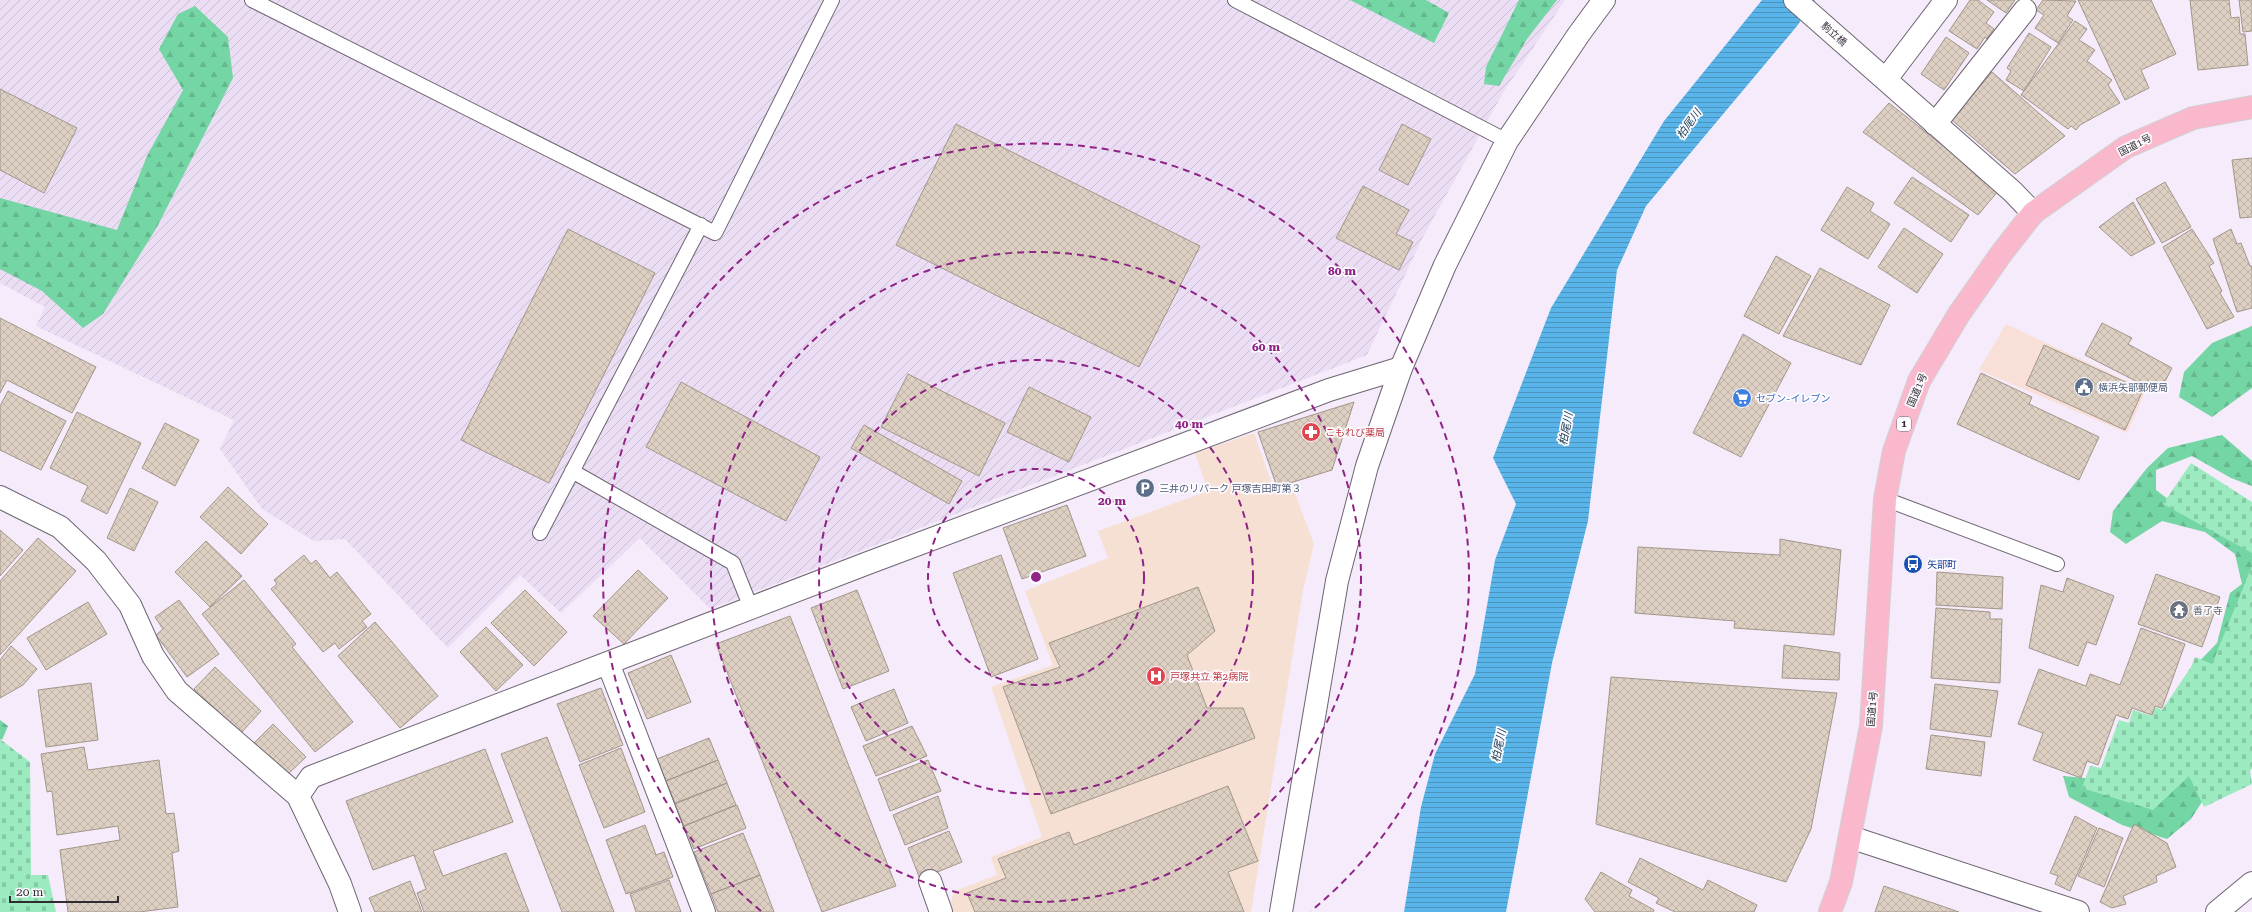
<svg xmlns="http://www.w3.org/2000/svg" width="2252" height="912" font-family="'Roboto Serif','Noto Sans JP',serif">
	<style>
		.commercial { fill: #f8dfd8 }
		.industrial { fill: url(#industrial-furrows) }
		.medical { fill: #f6e0d3 }
		.forest { fill: url(#forest-firs) }
		.cemetery { fill: url(#cemetery-stones) }
		.water { fill: url(#water-rules) }
		.building { fill: url(#building-cross-hatch); stroke: #a2968a }
		.lines { fill: none; stroke-linecap: round; stroke-linejoin: round }
		.service-casing { stroke: #6e6572; stroke-width: 16 }
		.minor-casing { stroke: #6e6572; stroke-width: 24 }
		.tertiary-casing { stroke: #6e6572; stroke-width: 24 }
		.trunk-casing { stroke: #d1d1d2; stroke-width: 24 }
		.service { stroke: #fff; stroke-width: 14 }
		.minor { stroke: #fff; stroke-width: 22 }
		.tertiary { stroke: #fff; stroke-width: 22 }
		.trunk { stroke: #fab8cc; stroke-width: 22 }
		.ring { fill: none; stroke: #8f2386; stroke-width: 2; stroke-dasharray: 7 5 }
		.labels { text-anchor: middle; dominant-baseline: central; stroke-width: 3.5; stroke-linejoin: round; paint-order: stroke }
		.shield { fill: #fdfbff; stroke: #6e6a70; stroke-width: 1 }
		.shield-label { font-size: 9px; font-weight: bold; fill: #302c32 }
		.street-label { font-size: 10px; fill: #302c32; stroke: #fdfbff }
		.service-label { font-size: 10px; fill: #4e5e75; stroke: #fdfbff; text-anchor: start }
		.shop-label { font-size: 10px; fill: #366cbe; stroke: #fdfbff; text-anchor: start }
		.health-label { font-size: 10px; fill: #be3a42; stroke: #fdfbff; text-anchor: start }
		.transit-label { font-size: 10px; fill: #164399; stroke: #fdfbff; text-anchor: start }
		.worship-label { font-size: 10px; fill: #5b616d; stroke: #fdfbff; text-anchor: start }
		.water-label { font-size: 11px; font-style: italic; fill: #1c4359; stroke: #fdfbff }
		.centre { fill: #8f2386; stroke: #fdfbff; stroke-width: 2 }
		.ring-label { font-size: 12px; text-anchor: middle; font-weight: bold; fill: #8f2386; stroke: #fdfbff; stroke-width: 3.5; stroke-linejoin: round; paint-order: stroke }
	</style>
	<defs>
		<pattern id="industrial-furrows" width="10" height="10" patternUnits="userSpaceOnUse"><rect width="10" height="10" fill="#ebddf3"/><path d="M-1 1l2-2M0 10L10 0M9 11l2-2" fill="none" stroke="#cabed1"/></pattern>
		<pattern id="forest-firs" width="22" height="20" patternUnits="userSpaceOnUse"><rect width="22" height="20" fill="#74d5a5"/><path d="M5 1l3.5 6h-7zM16 11l3.5 6h-7z" fill="#65b78e"/></pattern>
		<pattern id="cemetery-stones" width="16" height="16" patternUnits="userSpaceOnUse"><rect width="16" height="16" fill="#9beac0"/><path d="M2 7V4a2 2 0 0 1 4 0v3zM10 15v-3a2 2 0 0 1 4 0v3z" fill="#86c9a5"/></pattern>
		<pattern id="water-rules" width="6" height="5" patternUnits="userSpaceOnUse"><rect width="6" height="5" fill="#59b5e9"/><path d="M0 2.5h6" fill="none" stroke="#4a93bd"/></pattern>
		<pattern id="building-cross-hatch" width="8" height="8" patternUnits="userSpaceOnUse"><rect width="8" height="8" fill="#ddd0c3"/><path d="M0 0l8 8M0 8l8-8" fill="none" stroke="#beb3a8"/></pattern>
	</defs>
	<rect width="100%" height="100%" fill="#f5ebfa"/>
	<path class="commercial" d="M 2006,324 L 2146,390 L 2127,433 L 1979,370 Z"/>
	<path class="industrial" d="M 0,0 L 1565,0 L 1504,91 L 1423,237 L 1367,355 L 710,609 L 640,538 L 561,613 L 520,575 L 448,648 L 345,539 L 314,541 L 262,509 L 220,449 L 234,420 L 36,326 L 45,307 L 0,283 Z"/>
	<path class="medical" d="M 1254,433 L 1275,493 L 1293,488 L 1314,544 L 1303,590 L 1251,912 L 949,912 L 948,909 L 955,891 L 997,875 L 991,857 L 1042,837 L 991,687 L 1053,665 L 1025,591 L 1108,558 L 1098,531 L 1208,491 L 1195,453 Z"/>
	<path class="forest" d="M 1350,0 L 1426,0 L 1449,13 L 1434,43 Z
		M 1519,0 L 1557,0 L 1527,39 L 1499,86 L 1484,84 L 1486,67 Z
		M 195,6 L 228,37 L 233,78 L 157,227 L 103,314 L 83,328 L 42,291 L 0,269 L 0,198 L 117,230 L 147,156 L 183,90 L 159,49 L 178,14 Z
		M 2252,326 L 2252,388 L 2212,417 L 2179,397 L 2184,372 L 2212,343 Z
		M 2222,435 L 2252,461 L 2252,486 L 2231,478 L 2192,456 L 2156,470 L 2156,490 L 2173,503 L 2252,541 L 2252,702 L 2223,769 L 2191,819 L 2167,839 L 2122,825 L 2069,797 L 2063,776 L 2095,779 L 2158,792 L 2183,782 L 2193,753 L 2188,673 L 2217,643 L 2230,593 L 2242,584 L 2235,554 L 2205,532 L 2162,521 L 2126,544 L 2110,532 L 2113,511 L 2147,468 L 2168,448 Z
		M 0,720 L 8,726 L 2,740 L 0,739 Z"/>
	<path class="cemetery" d="M 2191,463 L 2252,502 L 2252,553 L 2163,504 Z
		M 2252,566 L 2252,769 L 2250,770 L 2252,784 L 2204,807 L 2189,776 L 2153,810 L 2082,788 L 2090,766 L 2101,768 L 2119,720 L 2129,723 L 2133,710 L 2152,716 L 2155,707 L 2162,710 L 2191,667 L 2195,657 L 2212,664 Z
		M 0,739 L 30,762 L 31,875 L 48,875 L 56,912 L 0,912 Z"/>
	<path class="water" d="M 1762,0 L 1815,0 L 1797,26 L 1646,206 L 1617,270 L 1588,521 L 1552,663 L 1506,912 L 1404,912 L 1421,807 L 1435,754 L 1475,674 L 1495,560 L 1516,504 L 1493,458 L 1551,308 L 1664,121 Z"/>
	<path class="building" d="M 1970,0 L 1978,0 L 1994,12 L 1986,23 L 1994,29 L 1987,39 L 1985,37 L 1977,49 L 1949,31 Z
		M 1987,0 L 2015,0 L 2006,13 Z
		M 2043,0 L 2076,1 L 2067,16 L 2073,20 L 2058,43 L 2035,28 L 2044,15 L 2036,10 Z
		M 2078,0 L 2151,0 L 2176,54 L 2141,70 L 2149,88 L 2125,100 Z
		M 2190,0 L 2229,0 L 2231,18 L 2239,17 L 2240,34 L 2245,34 L 2248,65 L 2198,70 Z
		M 2239,0 L 2252,0 L 2252,31 L 2243,32 Z
		M 2075,21 L 2087,29 L 2079,40 L 2095,50 L 2087,61 L 2112,80 L 2108,85 L 2120,103 L 2080,125 L 2076,130 L 2071,126 L 2068,129 L 2021,95 Z
		M 2029,33 L 2051,47 L 2024,91 L 2006,80 L 2011,71 L 2007,68 Z
		M 1946,37 L 1969,53 L 1944,90 L 1921,74 Z
		M 1992,72 L 2065,136 L 2015,174 L 1952,120 Z
		M 0,89 L 77,128 L 44,193 L 0,170 Z
		M 1889,103 L 1999,190 L 1978,215 L 1863,132 Z
		M 956,124 L 1200,246 L 1139,367 L 896,245 Z
		M 1402,124 L 1431,139 L 1408,185 L 1379,170 Z
		M 2252,158 L 2252,217 L 2240,218 L 2232,160 Z
		M 1912,177 L 1969,215 L 1951,242 L 1894,203 Z
		M 2165,182 L 2191,227 L 2162,243 L 2136,199 Z
		M 1363,186 L 1409,210 L 1396,234 L 1413,242 L 1399,270 L 1336,238 Z
		M 1847,187 L 1874,203 L 1870,211 L 1890,224 L 1868,259 L 1821,230 Z
		M 2133,202 L 2155,243 L 2131,256 L 2099,227 Z
		M 1904,228 L 1943,254 L 1917,293 L 1878,267 Z
		M 568,229 L 655,273 L 549,483 L 461,440 Z
		M 2192,229 L 2214,263 L 2209,266 L 2222,291 L 2220,293 L 2234,317 L 2207,329 L 2163,247 Z
		M 2231,229 L 2237,244 L 2241,243 L 2250,266 L 2252,266 L 2252,308 L 2237,312 L 2213,239 Z
		M 1776,256 L 1811,276 L 1779,334 L 1744,316 Z
		M 1820,268 L 1890,305 L 1861,365 L 1783,336 Z
		M 0,318 L 96,367 L 72,413 L 7,380 L 0,393 Z
		M 2102,323 L 2132,338 L 2128,344 L 2172,368 L 2159,393 L 2085,355 Z
		M 1743,334 L 1791,363 L 1741,457 L 1693,433 Z
		M 2044,345 L 2143,390 L 2125,430 L 2026,385 Z
		M 1981,373 L 2032,397 L 2029,404 L 2099,437 L 2079,480 L 1957,424 Z
		M 908,374 L 1005,423 L 979,476 L 881,427 Z
		M 681,382 L 820,457 L 786,521 L 646,447 Z
		M 1029,387 L 1091,417 L 1069,462 L 1007,432 Z
		M 8,391 L 66,421 L 41,470 L 0,450 L 0,406 Z
		M 1354,402 L 1332,470 L 1277,487 L 1258,432 Z
		M 77,412 L 141,443 L 107,514 L 81,501 L 88,486 L 50,468 Z
		M 165,423 L 199,440 L 175,486 L 142,468 Z
		M 864,425 L 962,481 L 949,504 L 851,448 Z
		M 228,487 L 268,524 L 241,554 L 200,517 Z
		M 130,488 L 158,502 L 134,551 L 107,538 Z
		M 1067,505 L 1086,556 L 1022,579 L 1003,528 Z
		M 0,530 L 23,550 L 0,576 Z
		M 38,538 L 76,571 L 0,655 L 0,581 Z
		M 1780,539 L 1841,550 L 1834,635 L 1734,628 L 1735,621 L 1635,613 L 1638,547 L 1780,555 Z
		M 206,541 L 242,576 L 210,607 L 175,572 Z
		M 304,555 L 311,564 L 316,560 L 330,578 L 337,572 L 371,614 L 362,621 L 367,627 L 339,649 L 335,643 L 323,652 L 271,589 L 277,584 L 274,580 Z
		M 1001,555 L 1038,659 L 991,677 L 953,573 Z
		M 638,570 L 668,598 L 624,644 L 593,616 Z
		M 1937,572 L 2003,577 L 2002,609 L 1936,605 Z
		M 2156,574 L 2220,597 L 2202,647 L 2138,624 Z
		M 2067,578 L 2114,596 L 2096,645 L 2087,642 L 2078,666 L 2029,648 L 2041,585 L 2063,592 Z
		M 244,580 L 296,644 L 292,647 L 353,722 L 315,752 L 202,614 Z
		M 1198,587 L 1215,631 L 1187,655 L 1207,708 L 1243,708 L 1255,738 L 1051,814 L 1003,687 L 1060,667 L 1049,643 Z
		M 525,590 L 567,632 L 534,666 L 491,623 Z
		M 857,590 L 889,671 L 843,689 L 811,608 Z
		M 179,600 L 219,654 L 187,677 L 156,635 L 163,629 L 155,617 Z
		M 88,602 L 107,634 L 46,670 L 27,638 Z
		M 1936,608 L 1990,612 L 1990,619 L 2002,619 L 2000,683 L 1931,678 Z
		M 790,616 L 896,886 L 822,912 L 716,644 Z
		M 375,622 L 438,696 L 400,728 L 338,656 Z
		M 486,627 L 523,665 L 496,691 L 460,652 Z
		M 2141,628 L 2185,644 L 2162,708 L 2155,706 L 2152,715 L 2132,708 L 2128,719 L 2116,715 L 2098,765 L 2087,761 L 2081,778 L 2033,760 L 2043,733 L 2018,724 L 2039,669 L 2086,686 L 2090,674 L 2120,685 Z
		M 1784,645 L 1840,653 L 1839,680 L 1782,678 Z
		M 11,646 L 37,669 L 23,685 L 0,698 L 0,660 Z
		M 671,655 L 691,702 L 647,719 L 628,673 Z
		M 215,667 L 261,711 L 241,733 L 194,689 Z
		M 1611,677 L 1837,693 L 1811,829 L 1786,882 L 1596,824 Z
		M 91,683 L 98,740 L 46,747 L 38,690 Z
		M 1935,684 L 1998,691 L 1991,737 L 1930,729 Z
		M 601,688 L 623,745 L 580,762 L 557,704 Z
		M 894,689 L 908,723 L 866,741 L 851,707 Z
		M 273,724 L 306,757 L 286,776 L 253,744 Z
		M 912,726 L 927,756 L 876,776 L 863,746 Z
		M 1931,735 L 1985,742 L 1981,776 L 1926,769 Z
		M 547,737 L 614,912 L 562,912 L 501,754 Z
		M 709,738 L 718,760 L 666,781 L 657,759 Z
		M 84,747 L 88,770 L 159,760 L 166,814 L 174,813 L 179,851 L 172,853 L 178,907 L 139,912 L 68,912 L 60,850 L 120,840 L 118,826 L 57,835 L 52,791 L 47,792 L 41,754 Z
		M 621,748 L 645,812 L 604,828 L 579,765 Z
		M 485,749 L 513,822 L 433,851 L 443,876 L 506,853 L 529,912 L 424,912 L 417,893 L 426,889 L 414,855 L 373,870 L 346,801 Z
		M 718,760 L 727,783 L 675,803 L 666,781 Z
		M 928,760 L 941,791 L 890,811 L 878,779 Z
		M 727,783 L 736,805 L 684,826 L 675,804 Z
		M 1228,786 L 1258,861 L 1228,872 L 1244,912 L 975,912 L 967,893 L 1006,878 L 998,859 L 1069,832 L 1074,845 Z
		M 938,796 L 948,828 L 905,845 L 893,815 Z
		M 737,805 L 746,828 L 694,849 L 684,826 Z
		M 2075,816 L 2097,828 L 2070,891 L 2055,884 L 2058,876 L 2050,873 Z
		M 2134,824 L 2167,843 L 2176,867 L 2156,876 L 2157,882 L 2123,896 L 2126,904 L 2112,908 L 2100,902 Z
		M 645,825 L 656,855 L 664,852 L 673,877 L 626,894 L 606,840 Z
		M 2099,828 L 2123,838 L 2104,887 L 2078,876 Z
		M 949,831 L 962,862 L 920,879 L 908,848 Z
		M 743,833 L 760,875 L 711,894 L 694,852 Z
		M 1640,858 L 1703,890 L 1708,880 L 1757,905 L 1754,912 L 1675,912 L 1656,903 L 1659,898 L 1628,882 Z
		M 1601,872 L 1632,890 L 1629,896 L 1654,910 L 1653,912 L 1595,912 L 1585,899 Z
		M 760,875 L 774,912 L 718,912 L 711,894 Z
		M 669,880 L 681,912 L 636,912 L 630,894 Z
		M 410,881 L 422,912 L 375,912 L 369,898 Z
		M 1884,886 L 1959,912 L 1875,912 Z"/>
	<g class="lines">
		<defs>
			<path id="service" d="M 252,0 L 715,233 L 832,0
				M 1235,0 L 1507,141
				M 572,471 L 733,563 L 751,608
				M 1885,499 L 2057,564
				M 540,533 L 701,225"/>
			<path id="minor" d="M 1795,0 L 2013,192 L 2033,213
				M 1886,79 L 1946,0
				M 1935,124 L 2025,10
				M 0,497 L 60,527 L 96,561 L 130,605 L 153,656 L 177,691 L 298,796 L 340,884 L 350,912
				M 608,663 L 704,912
				M 298,796 L 311,777 L 868,563 L 1329,390 L 1401,368
				M 1850,837 L 2078,912
				M 930,881 L 941,912"/>
			<path id="tertiary" d="M 1281,912 L 1337,581 L 1367,466 L 1401,368 L 1445,265 L 1507,141 L 1579,34 L 1604,0
				M 2217,912 L 2252,883"/>
			<path id="trunk" d="M 1830,912 L 1841,882 L 1871,726 L 1885,499 L 1894,451 L 1919,381 L 1959,314 L 2001,254 L 2033,213 L 2126,147 L 2193,118 L 2252,107"/>
		</defs>
		<use href="#service" class="service-casing"/>
		<use href="#minor" class="minor-casing"/>
		<use href="#tertiary" class="tertiary-casing"/>
		<use href="#trunk" class="trunk-casing"/>
		<use href="#service" class="service"/>
		<use href="#minor" class="minor"/>
		<use href="#tertiary" class="tertiary"/>
		<use href="#trunk" class="trunk"/>
	</g>
	<g class="ring">
		<circle cx="1036" cy="577" r="108"/>
		<circle cx="1036" cy="577" r="217"/>
		<circle cx="1036" cy="577" r="325"/>
		<path d="M761 911A433 433 0 1 1 1311 911"/>
	</g>
	<defs>
		<symbol id="civic-disc" viewBox="-11 -11 22 22"><circle r="9.5" fill="#5c6f8a" stroke="#fdfbff"/><path d="M-.6-6.5H3V-4.5H.6V-3L4-1V1h2V6H-6V1h2V-1L-.6-3ZM-1.2 2.5V6h2.4V2.5Z" fill="#fff"/></symbol>
		<symbol id="supermarket-disc" viewBox="-11 -11 22 22"><circle r="9.5" fill="#3f7fe0" stroke="#fdfbff"/><path d="M-6-5.5h2.5l.6 2H6L4.5 2H-2.5L-4.4-4H-6ZM-1.5 3.2a1.3 1.3 0 1 0 .1 0ZM3 3.2a1.3 1.3 0 1 0 .1 0Z" fill="#fff"/></symbol>
		<symbol id="pharmacy-disc" viewBox="-11 -11 22 22"><circle r="9.5" fill="#e0444e" stroke="#fdfbff"/><path d="M-2-6h4v4h4v4h-4v4h-4v-4h-4v-4h4Z" fill="#fff"/></symbol>
		<symbol id="parking-disc" viewBox="-11 -11 22 22"><circle r="9.5" fill="#5c6f8a" stroke="#fdfbff"/><path d="M-3.5-5.5H1a3.5 3.5 0 0 1 0 7H-1V5.5H-3.5ZM-1-3.4V-.6H.8a1.4 1.4 0 0 0 0-2.8Z" fill="#fff"/></symbol>
		<symbol id="bus-disc" viewBox="-11 -11 22 22"><circle r="9.5" fill="#1a4fb4" stroke="#fdfbff"/><path d="M-5-6H5V4H4V6H2V4H-2V6H-4V4H-5ZM-3.5-4V0h7V-4ZM-3.5 1.2v1.5H-2V1.2ZM2 1.2v1.5H3.5V1.2Z" fill="#fff"/></symbol>
		<symbol id="temple-disc" viewBox="-11 -11 22 22"><circle r="9.5" fill="#6b7280" stroke="#fdfbff"/><path d="M0-6L5-2H3V0L6.5 2.5H4V6H1.5V3h-3V6H-4V2.5H-6.5L-3 0V-2H-5Z" fill="#fff"/></symbol>
		<symbol id="hospital-disc" viewBox="-11 -11 22 22"><circle r="9.5" fill="#e0444e" stroke="#fdfbff"/><path d="M-5-5h3v3.5h4V-5h3V5h-3V1.5h-4V5h-3Z" fill="#fff"/></symbol>
	</defs>
	<g fill-rule="evenodd">
		<use href="#civic-disc" x="2073" y="376" width="22" height="22"/>
		<use href="#supermarket-disc" x="1731" y="387" width="22" height="22"/>
		<use href="#pharmacy-disc" x="1300" y="421" width="22" height="22"/>
		<use href="#parking-disc" x="1134" y="477" width="22" height="22"/>
		<use href="#bus-disc" x="1902" y="553" width="22" height="22"/>
		<use href="#temple-disc" x="2168" y="599" width="22" height="22"/>
		<use href="#hospital-disc" x="1145" y="665" width="22" height="22"/>
	</g>
	<g class="labels">
		<rect class="shield" x="1897" y="417" width="14" height="14" rx="3"/>
		<g class="shield-label">
			<text x="1904" y="424">1</text>
		</g>
		<g class="street-label">
			<text transform="translate(1834 34) rotate(41)">駒立橋</text>
			<text transform="translate(2135 145) rotate(-27)">国道1号</text>
			<text transform="translate(1917 390) rotate(-67)">国道1号</text>
			<text transform="translate(1872 709) rotate(-85)">国道1号</text>
		</g>
		<g class="service-label">
			<text x="2098" y="387">横浜矢部郵便局</text>
			<text x="1159" y="488">三井のリパーク 戸塚吉田町第３</text>
		</g>
		<g class="shop-label">
			<text x="1756" y="398">セブン-イレブン</text>
		</g>
		<g class="health-label">
			<text x="1325" y="432">こもれび薬局</text>
			<text x="1170" y="676">戸塚共立 第2病院</text>
		</g>
		<g class="transit-label">
			<text x="1927" y="564">矢部町</text>
		</g>
		<g class="worship-label">
			<text x="2193" y="610">善了寺</text>
		</g>
		<g class="water-label">
			<text transform="translate(1689 124) rotate(-54)">柏尾川</text>
			<text transform="translate(1566 429) rotate(-79)">柏尾川</text>
			<text transform="translate(1499 746) rotate(-78)">柏尾川</text>
		</g>
	</g>
	<circle cx="1036" cy="577" r="6" class="centre"/>
	<g class="ring-label">
		<text x="1342" y="275">80 m</text>
		<text x="1266" y="351">60 m</text>
		<text x="1189" y="428">40 m</text>
		<text x="1112" y="505">20 m</text>
	</g>
	<path d="M10 896v6h108v-6" fill="none" stroke="#302c32" stroke-width="2"/>
	<text x="16" y="896" font-size="12" fill="#302c32" stroke="#fdfbff" stroke-width="3" paint-order="stroke">20 m</text>
</svg>
